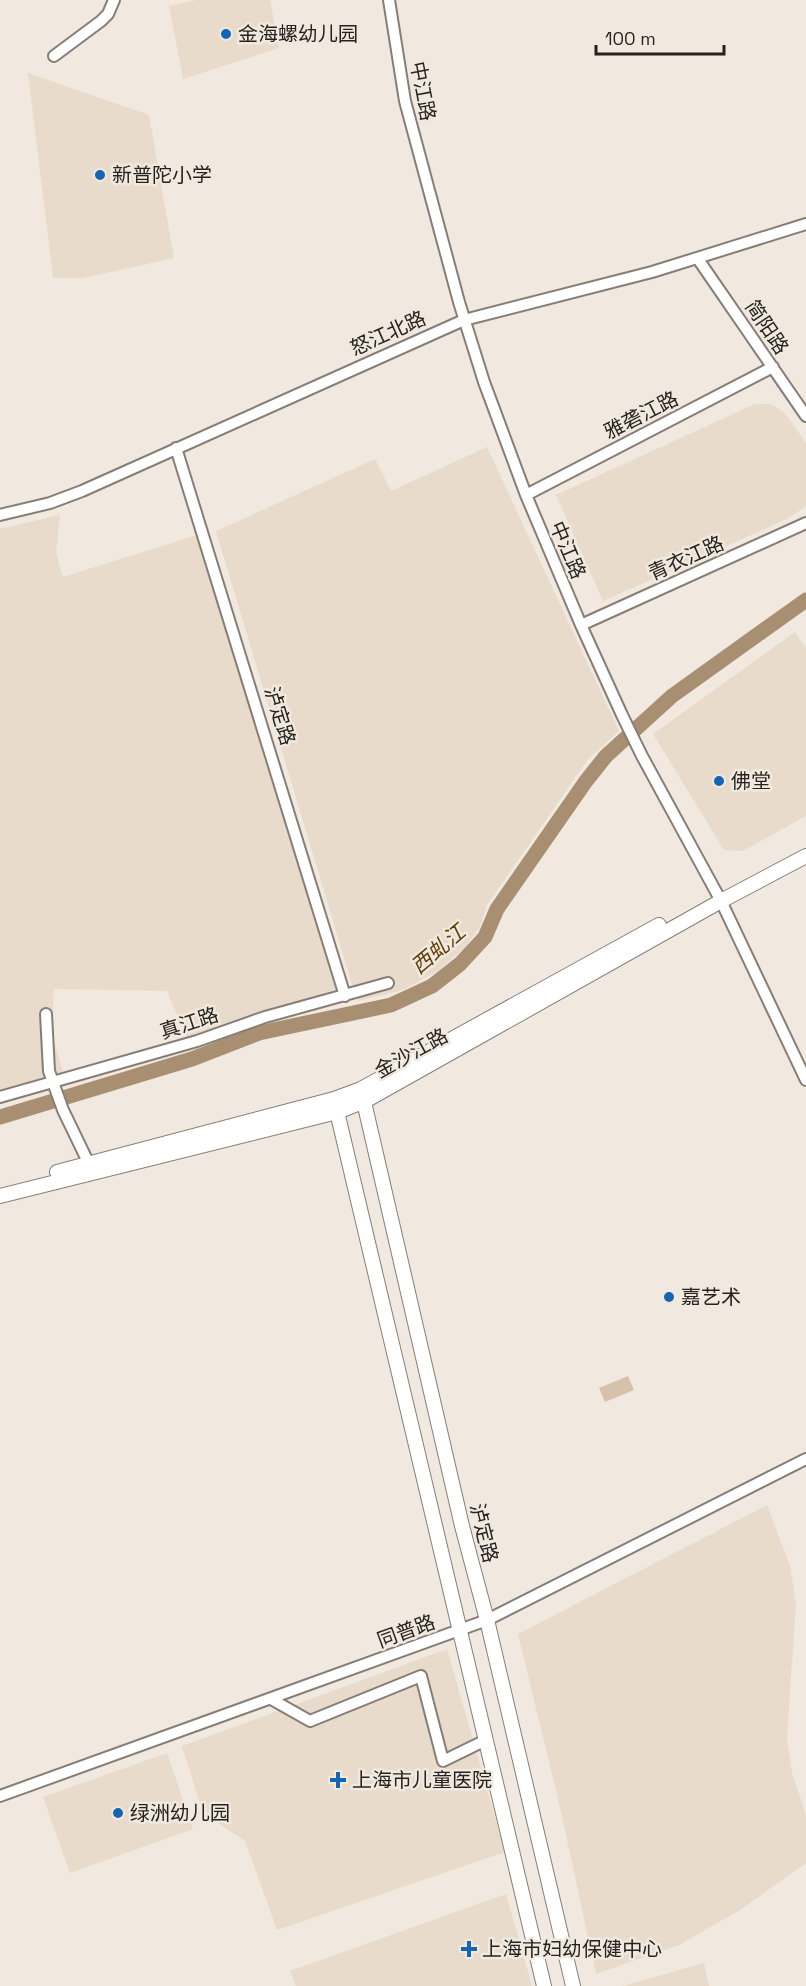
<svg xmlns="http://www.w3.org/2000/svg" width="806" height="1986" font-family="'Space Grotesk','Noto Sans SC',sans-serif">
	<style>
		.built { fill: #e8dbcb }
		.green { fill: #d6c2ab }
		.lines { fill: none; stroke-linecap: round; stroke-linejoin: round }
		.river { stroke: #a88f71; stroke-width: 15 }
		.minor-casing { stroke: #867e76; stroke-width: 14 }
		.major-casing { stroke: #867e76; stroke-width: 16 }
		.minor { stroke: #fff; stroke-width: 10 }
		.major { stroke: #fff; stroke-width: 14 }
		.poi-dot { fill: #1665b3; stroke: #f1e9df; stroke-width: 2 }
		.labels { text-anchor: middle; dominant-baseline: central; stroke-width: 5; stroke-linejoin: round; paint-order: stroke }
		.poi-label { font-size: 20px; fill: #26231f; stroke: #f1e9df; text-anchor: start }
		.street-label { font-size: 20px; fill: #26231f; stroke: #f1e9df }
		.water-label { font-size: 21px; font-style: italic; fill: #613d06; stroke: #f1e9df }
	</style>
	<rect width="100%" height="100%" fill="#f1e9df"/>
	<path class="built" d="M 196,0 L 270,0 L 279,48 L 183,79 L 169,6 Z
		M 28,73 L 149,115 L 174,258 L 83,278 L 53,278 Z
		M 755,404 L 771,404 L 784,412 L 806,443 L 806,506 L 789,518 L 603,601 L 556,495 Z
		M 487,447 L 619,731 L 588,759 L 487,905 L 480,927 L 463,949 L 439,970 L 403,990 L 357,1001 L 216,531 L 375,459 L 391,491 Z
		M 60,515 L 56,553 L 63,577 L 197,535 L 337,989 L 187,1040 L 167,991 L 54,989 L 52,1035 L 64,1074 L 0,1093 L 0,529 Z
		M 795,632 L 806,648 L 806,816 L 743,851 L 724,850 L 653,734 Z
		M 767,1505 L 790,1566 L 796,1604 L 787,1738 L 792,1773 L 806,1816 L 806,1863 L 740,1910 L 679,1945 L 596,1974 L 559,1803 L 518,1634 Z
		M 447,1649 L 505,1852 L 277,1930 L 245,1841 L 203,1813 L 182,1746 Z
		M 167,1753 L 193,1829 L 70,1873 L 43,1797 Z
		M 506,1894 L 532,1986 L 296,1986 L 290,1971 Z
		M 704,1963 L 709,1986 L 622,1986 Z"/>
	<path class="green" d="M 628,1376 L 634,1390 L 605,1402 L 599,1388 Z"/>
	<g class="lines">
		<path class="river" d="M 0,1117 L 192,1059 L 259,1033 L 391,1005 L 432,986 L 460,964 L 485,937 L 497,909 L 586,781 L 606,756 L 672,696 L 806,600"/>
		<defs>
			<path id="minor" d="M 389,0 L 405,101 L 459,302 L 484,382 L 526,495 L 581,625 L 622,715 L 642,756 L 721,901 L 806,1080
				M 54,56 L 101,21 L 108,14 L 114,0
				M 698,259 L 806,416
				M 176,448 L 345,996
				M 526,495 L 773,367
				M 0,515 L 50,503 L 82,491 L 464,320 L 652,272 L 806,224
				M 581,625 L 806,523
				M 46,1014 L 49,1071 L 63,1110 L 89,1164
				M 0,1097 L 197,1041 L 265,1017 L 388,983
				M 271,1699 L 310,1721 L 421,1676 L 443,1761 L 486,1740
				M 0,1796 L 487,1620 L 806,1459"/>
			<path id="major" d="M 361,1089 L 462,1526 L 487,1620 L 573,1986
				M 334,1099 L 544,1986
				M 57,1172 L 334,1099 L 361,1089 L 659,925
				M 0,1196 L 337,1112 L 365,1101 L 721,901 L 806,856"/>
		</defs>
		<use href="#minor" class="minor-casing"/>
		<use href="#major" class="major-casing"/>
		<use href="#minor" class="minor"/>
		<use href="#major" class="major"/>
	</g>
	<g class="poi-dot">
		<circle cx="226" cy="34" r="6"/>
		<circle cx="100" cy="175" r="6"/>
		<circle cx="719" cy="781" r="6"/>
		<circle cx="669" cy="1297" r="6"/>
		<path d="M335 1771h6v6h6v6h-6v6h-6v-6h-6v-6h6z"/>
		<circle cx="118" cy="1813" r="6"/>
		<path d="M466 1940h6v6h6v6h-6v6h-6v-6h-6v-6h6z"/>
	</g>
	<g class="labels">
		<g class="poi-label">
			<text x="238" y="34">金海螺幼儿园</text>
			<text x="112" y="175">新普陀小学</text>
			<text x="731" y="781">佛堂</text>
			<text x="681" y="1297">嘉艺术</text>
			<text x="352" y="1780">上海市儿童医院</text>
			<text x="130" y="1813">绿洲幼儿园</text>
			<text x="482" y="1949">上海市妇幼保健中心</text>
		</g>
		<g class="street-label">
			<text transform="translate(423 91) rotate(79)">中江路</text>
			<text transform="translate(767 327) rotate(56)">简阳路</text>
			<text transform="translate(388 333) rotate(-24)">怒江北路</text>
			<text transform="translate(641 415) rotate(-27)">雅砻江路</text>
			<text transform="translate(568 550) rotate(67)">中江路</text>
			<text transform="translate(686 558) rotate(-24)">青衣江路</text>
			<text transform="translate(280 716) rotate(73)">泸定路</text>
			<text transform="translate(189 1023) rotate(-18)">真江路</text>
			<text transform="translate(411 1053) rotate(-29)">金沙江路</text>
			<text transform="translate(484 1533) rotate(76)">泸定路</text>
			<text transform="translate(406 1631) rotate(-20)">同普路</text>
		</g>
		<g class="water-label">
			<text transform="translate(438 949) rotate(-40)">西虬江</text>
		</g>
	</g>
	<path d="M596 45v9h128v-9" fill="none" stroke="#26231f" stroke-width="3"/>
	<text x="605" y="45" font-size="18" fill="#26231f" stroke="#f1e9df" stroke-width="4.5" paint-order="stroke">100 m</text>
</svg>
